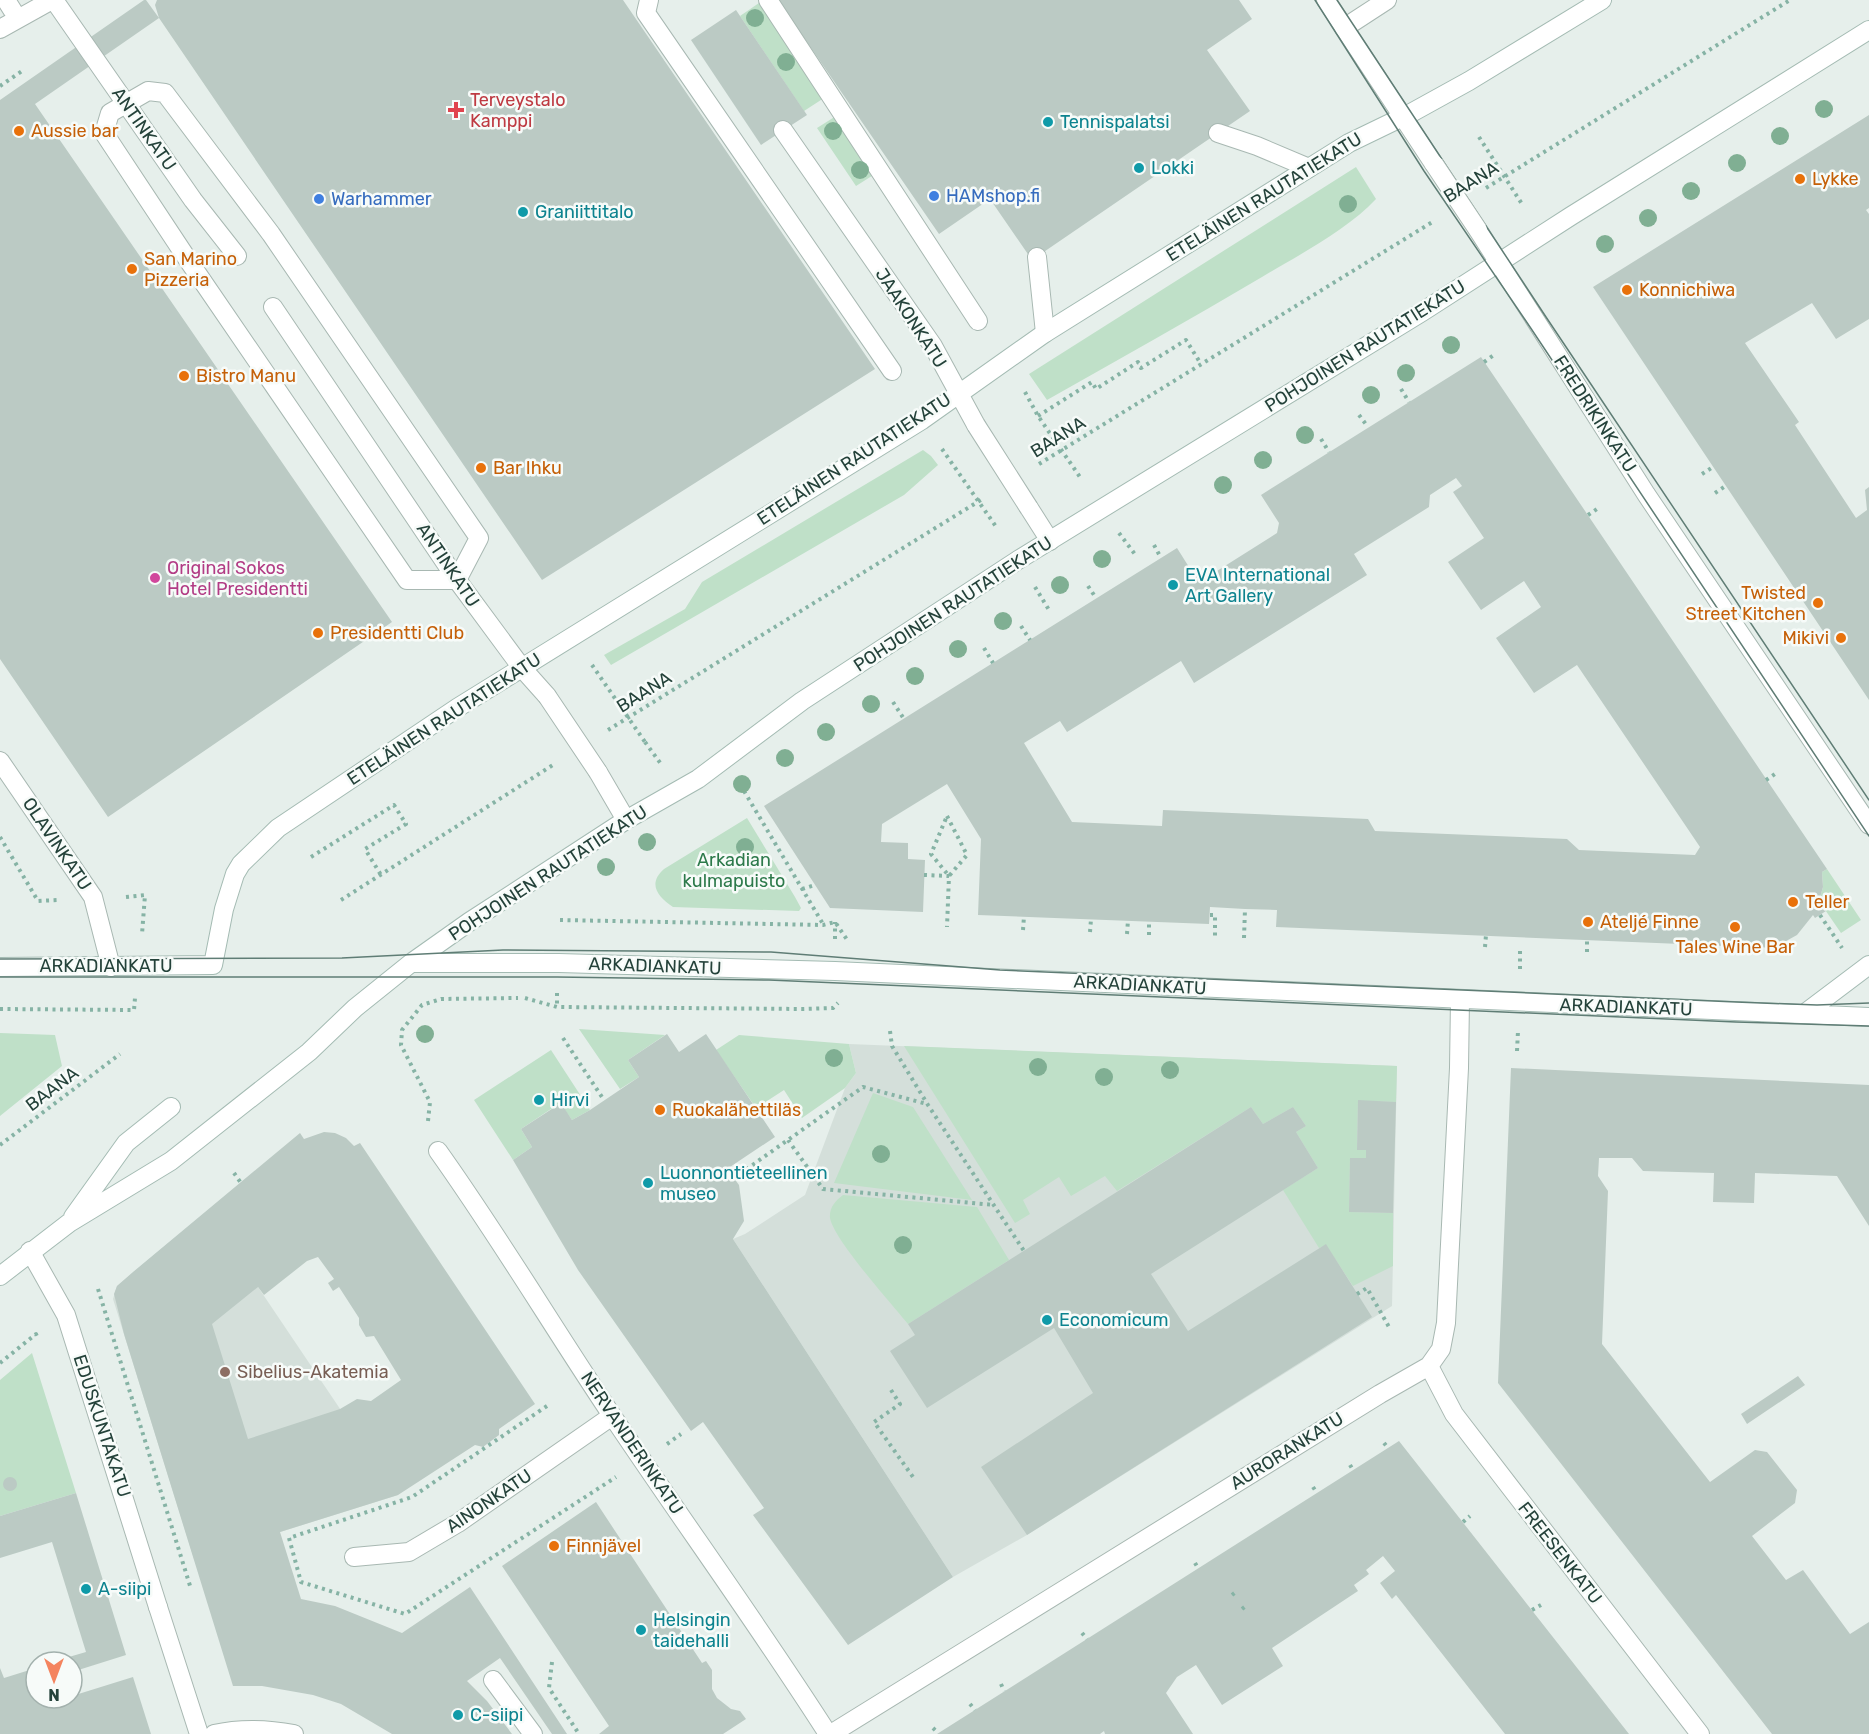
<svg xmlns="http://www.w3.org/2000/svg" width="1869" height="1734" font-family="Rubik,sans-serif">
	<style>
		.built { fill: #d4dfda }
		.green { fill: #bfe0c8 }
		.building { fill: #bbcac4; fill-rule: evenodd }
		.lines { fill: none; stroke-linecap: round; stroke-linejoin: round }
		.lane-casing { stroke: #a8b8b2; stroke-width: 20 }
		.street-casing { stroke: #a8b8b2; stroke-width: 20 }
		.secondary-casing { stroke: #a4bbb3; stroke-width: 20 }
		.path { stroke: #86b3a5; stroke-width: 4; stroke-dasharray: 3 4.5; stroke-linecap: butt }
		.lane { stroke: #fff; stroke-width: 18 }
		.street { stroke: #fff; stroke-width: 18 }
		.secondary { stroke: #fff; stroke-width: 18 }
		.tram { stroke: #5f7d75; stroke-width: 1.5 }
		.street-bridge-casing { stroke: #a8b8b2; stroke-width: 20; stroke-linecap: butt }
		.path-bridge { stroke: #86b3a5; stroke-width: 4; stroke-dasharray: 3 4.5; stroke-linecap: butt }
		.street-bridge { stroke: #fff; stroke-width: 18 }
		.tree { fill: #80af93 }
		.health-dot { fill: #e0444e; stroke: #f7fbf9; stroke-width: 2 }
		.culture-dot { fill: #0f9aa8; stroke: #f7fbf9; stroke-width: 2 }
		.food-dot { fill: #e8710a; stroke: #f7fbf9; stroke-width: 2 }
		.shop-dot { fill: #3f7fe0; stroke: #f7fbf9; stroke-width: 2 }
		.hotel-dot { fill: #d1479c; stroke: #f7fbf9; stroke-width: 2 }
		.education-dot { fill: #8d6e63; stroke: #f7fbf9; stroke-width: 2 }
		.labels { text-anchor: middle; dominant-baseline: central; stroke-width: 5; stroke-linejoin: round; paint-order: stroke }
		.health-label { font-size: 18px; fill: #be3a42; stroke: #f7fbf9; text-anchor: start }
		.culture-label { font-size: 18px; fill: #0d838f; stroke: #f7fbf9; text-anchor: start }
		.street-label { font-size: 18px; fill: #24423a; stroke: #f7fbf9 }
		.food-label { font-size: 18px; fill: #c56008; stroke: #f7fbf9; text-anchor: start }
		.shop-label { font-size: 18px; fill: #366cbe; stroke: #f7fbf9; text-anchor: start }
		.hotel-label { font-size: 18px; fill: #b23c85; stroke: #f7fbf9; text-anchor: start }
		.park-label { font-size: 18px; fill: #2d7a4b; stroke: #f7fbf9 }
		.education-label { font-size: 18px; fill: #785e54; stroke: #f7fbf9; text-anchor: start }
	</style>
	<rect width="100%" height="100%" fill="#e6efeb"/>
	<path class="built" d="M 849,1044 L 1397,1066 L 1392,1306 L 1027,1535 L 953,1577 L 733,1239 L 745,1234 L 805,1195 L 845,1088 L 856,1073 Z
		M 172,1240 L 258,1287 L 398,1495 L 194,1559 L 113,1299 L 117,1286 Z"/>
	<path class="green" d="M 759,3 L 824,98 L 804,111 L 740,16 Z
		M 836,116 L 875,174 L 856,186 L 817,128 Z
		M 1356,167 L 1376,199 C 1347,230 1299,255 1262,277 C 1191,319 1119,359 1047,400 L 1029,374 Z
		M 923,450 L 931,456 L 938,465 L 904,495 L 611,665 L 604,655 L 685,609 L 702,582 Z
		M 747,818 L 795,897 L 801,908 L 799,911 L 673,907 C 658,897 647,884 664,869 Z
		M 1827,869 L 1861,920 L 1841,933 L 1819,901 L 1823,887 L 1822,872 Z
		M 579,1029 L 665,1035 L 628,1060 L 639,1077 L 620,1089 Z
		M 0,1033 L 55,1035 L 62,1066 L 0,1116 Z
		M 739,1035 L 849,1044 L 856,1073 L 845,1088 L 802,1118 L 784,1090 L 756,1108 L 716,1050 Z
		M 904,1046 L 1397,1066 L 1396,1102 L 1358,1101 L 1357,1149 L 1366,1150 L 1366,1158 L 1350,1158 L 1349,1212 L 1393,1213 L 1393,1266 L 1353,1286 L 1326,1245 L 1319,1248 L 1283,1190 L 1318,1168 L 1296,1132 L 1306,1126 L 1293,1107 L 1263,1124 L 1251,1107 L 1117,1191 L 1105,1176 L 1071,1196 L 1059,1177 L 1023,1200 L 1030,1214 L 1015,1223 Z
		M 551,1050 L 590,1110 L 572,1120 L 560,1103 L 521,1129 L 532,1147 L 513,1160 L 474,1100 Z
		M 873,1093 L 913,1107 L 972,1200 L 834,1183 Z
		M 843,1195 L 977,1207 L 1009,1260 L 908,1324 C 891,1303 834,1240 830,1218 C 829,1208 835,1201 843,1195 Z
		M 32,1353 L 76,1493 L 0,1516 L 0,1380 Z"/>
	<path class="building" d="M 144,0 L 146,0 L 159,18 L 35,104 L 392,622 L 108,817 L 0,659 L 0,100 Z
		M 157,0 L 623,0 L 875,369 L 542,580 L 159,18 L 155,5 Z
		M 778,0 L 1239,0 L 1252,19 L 1207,50 L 1250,111 L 1032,260 L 990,199 L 939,234 Z
		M 736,10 L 807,115 L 761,145 L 691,40 Z
		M 1869,115 L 1869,208 L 1866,210 L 1869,214 L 1869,319 L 1836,339 L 1812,303 L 1745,343 L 1799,422 L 1795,425 L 1856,518 L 1867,510 L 1865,490 L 1869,487 L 1869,700 L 1593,287 Z
		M 1481,357 L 1827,869 L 1822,872 L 1823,887 L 1819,901 L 1826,911 L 1815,918 L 1813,915 L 1797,935 L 1777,946 L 1777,948 L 1276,927 L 1277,910 L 1245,909 L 1210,907 L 1209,924 L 978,915 L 981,839 L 947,784 L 882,824 L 881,842 L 908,843 L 908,859 L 925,860 L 923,912 L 830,908 L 764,806 L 1177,548 L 1194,575 L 1209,576 L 1277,533 L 1279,523 L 1261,495 ZM 1456,478 L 1462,486 L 1453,492 L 1484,538 L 1448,562 L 1481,610 L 1524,581 L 1541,607 L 1496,638 L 1534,693 L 1577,665 L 1700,847 L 1695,855 L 1579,850 L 1567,839 L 1375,831 L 1368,819 L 1163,810 L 1162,826 L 1072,822 L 1024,743 L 1060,721 L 1067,732 L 1181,661 L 1194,683 L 1367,575 L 1354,554 L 1429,507 L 1430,495 Z
		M 667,1034 L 679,1052 L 706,1034 L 775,1137 L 727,1169 L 739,1185 L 744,1221 L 733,1239 L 953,1577 L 848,1645 L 753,1515 L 764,1508 L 703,1422 L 691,1431 L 578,1270 L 513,1160 L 532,1147 L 521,1129 L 561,1103 L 572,1120 L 590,1110 L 639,1077 L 628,1060 Z
		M 1511,1068 L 1869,1085 L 1869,1226 L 1837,1176 L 1755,1173 L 1754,1203 L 1713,1202 L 1714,1173 L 1643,1171 L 1632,1158 L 1599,1158 L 1598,1176 L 1608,1191 L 1602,1344 L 1710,1482 L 1755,1450 L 1767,1452 L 1797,1490 L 1795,1503 L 1752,1536 L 1786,1580 L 1803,1570 L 1850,1634 L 1869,1622 L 1869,1734 L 1772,1734 L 1498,1383 Z
		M 1358,1100 L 1396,1102 L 1393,1213 L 1349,1212 L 1350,1158 L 1366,1158 L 1366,1150 L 1357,1150 Z
		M 1251,1107 L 1263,1124 L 1293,1107 L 1306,1126 L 1296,1132 L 1318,1168 L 1151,1274 L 1188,1331 L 1326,1244 L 1372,1317 L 1027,1535 L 981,1467 L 1093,1393 L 1054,1328 L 927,1408 L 890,1351 L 915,1335 L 908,1324 Z
		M 324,1132 L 335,1133 L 346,1138 L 354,1146 L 360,1143 L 535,1404 L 499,1429 L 499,1435 L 483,1447 L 475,1445 L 398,1495 L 280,1532 L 301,1599 L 335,1606 L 402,1633 L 470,1587 L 567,1734 L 552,1734 L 500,1658 L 467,1681 L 487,1701 L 512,1734 L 392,1734 L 341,1704 L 313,1695 L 262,1686 L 233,1686 L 124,1334 L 114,1294 L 117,1286 L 133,1272 L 300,1133 L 304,1139 ZM 318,1257 L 334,1279 L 328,1283 L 333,1291 L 339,1287 L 359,1318 L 359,1325 L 366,1337 L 374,1336 L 401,1380 L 371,1401 L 357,1399 L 340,1409 L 248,1439 L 212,1324 L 258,1287 L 264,1295 L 307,1261 Z
		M 1798,1376 L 1805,1385 L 1747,1424 L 1741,1414 Z
		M 1399,1441 L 1629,1734 L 1505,1734 L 1396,1595 L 1392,1599 L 1380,1583 L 1395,1571 L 1383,1556 L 1366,1570 L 1369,1574 L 1354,1585 L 1358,1591 L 1272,1648 L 1283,1666 L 1222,1705 L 1196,1665 L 1177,1677 L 1166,1693 L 1193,1734 L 1105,1734 L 1104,1731 L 1100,1734 L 937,1734 Z
		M3 1484a7 7 0 1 1 14 0a7 7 0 1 1-14 0Z
		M 76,1493 L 126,1655 L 72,1672 L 72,1662 L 55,1661 L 86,1652 L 52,1542 L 0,1558 L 0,1516 Z
		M 596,1502 L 702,1663 L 706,1661 L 712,1670 L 712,1689 L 717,1698 L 731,1709 L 740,1711 L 746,1719 L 723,1734 L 599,1734 L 609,1726 L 502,1566 Z
		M 0,1668 L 4,1678 L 36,1668 L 36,1698 L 41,1698 L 43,1705 L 65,1698 L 72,1698 L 72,1696 L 133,1677 L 151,1734 L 0,1734 Z"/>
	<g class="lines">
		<defs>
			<path id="lane" d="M 1344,28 L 1387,0
				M 148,91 L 165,93 L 271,234 L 479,538 L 457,580 L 407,580 L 188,260 L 104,133 L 110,113 Z
				M 1218,133 L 1257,146 L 1309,168
				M 1037,257 L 1045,333
				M 273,307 L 457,580 L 522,668
				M 0,761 L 93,897 L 111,967
				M 158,1607 L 199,1734
				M 493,1680 L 533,1734
				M 214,1734 C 241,1728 267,1729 294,1734"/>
			<path id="street" d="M 6,0 L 18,19
				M 54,0 L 193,200 L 237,256
				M 649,0 L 646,13 L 892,371
				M 768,0 L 978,321
				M 1326,0 L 1434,164
				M 0,29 L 52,0
				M 783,130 L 933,346 L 976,425
				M 1478,230 L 1646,494 L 1869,825
				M 1029,508 L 1050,541
				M 522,668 L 547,696
				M 598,772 L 626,820
				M 438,1151 C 500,1238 554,1329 613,1417 C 684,1523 759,1626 828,1734
				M 30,1251 L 66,1315 L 158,1607
				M 1429,1366 L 1454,1414 L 1700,1734
				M 354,1557 L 409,1552 L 458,1523 L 612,1416
				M 831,1734 L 1380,1394 L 1429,1366 L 1441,1349 L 1446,1323 L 1459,1068 L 1460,1000"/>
			<path id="secondary" d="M 411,963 L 559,963 L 835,971 L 1869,1017
				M 0,967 L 213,965 L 224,909 L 235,874 L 241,864 L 278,828 L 457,708 L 922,420 L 1045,333 L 1349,143 L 1411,113 L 1469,81 L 1602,0
				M 1804,1014 L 1869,965
				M 73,1217 L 126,1143 L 171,1107
				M 0,1276 L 69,1223 L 171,1161 L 309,1052 L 355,1008 L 411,963 L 469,922 L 626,820 L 698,779 L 802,701 L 1018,560 L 1422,312 L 1571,216 L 1869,30"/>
		</defs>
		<use href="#lane" class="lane-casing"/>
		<use href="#street" class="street-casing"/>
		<use href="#secondary" class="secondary-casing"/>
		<path class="path" d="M 0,86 L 22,71
			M 1486,188 L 1790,0
			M 1484,362 L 1494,355
			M 1401,389 L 1409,402
			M 1359,415 L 1368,427
			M 1038,416 L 1092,382 L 1096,389 L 1138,362 L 1141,368 L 1186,340 L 1201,364
			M 1321,439 L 1329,452
			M 1039,464 L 1434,221
			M 1702,474 L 1713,467
			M 1715,493 L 1727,485
			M 1588,515 L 1597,509
			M 1119,533 L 1137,557
			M 1154,545 L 1161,558
			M 1088,586 L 1096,598
			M 1035,587 L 1049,610
			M 1021,626 L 1030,640
			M 984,648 L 993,663
			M 893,702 L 904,719
			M 608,730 L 984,498
			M 645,742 L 661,764
			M 1766,780 L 1775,774
			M 744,791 L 823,924
			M 947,816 L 967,855 L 949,876 L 931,854 Z
			M 0,837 L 38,901 L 58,900
			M 311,857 L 394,805 L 406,824 L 365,849 L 381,875
			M 924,875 L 949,876 L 947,927
			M 802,889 L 815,885
			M 126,897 L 145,895 L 142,934
			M 341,900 L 556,763
			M 1210,915 L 1215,915 L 1215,937
			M 1820,915 L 1842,948
			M 560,920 L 823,925 L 835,922 L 848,941
			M 1023,930 L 1024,916
			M 1090,932 L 1091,919
			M 1127,934 L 1128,920
			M 1149,935 L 1149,922
			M 1244,938 L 1245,909
			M 835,939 L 835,922
			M 1485,947 L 1486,935
			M 1587,952 L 1587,940
			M 1520,969 L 1520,949
			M 557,993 L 557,1007
			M 525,998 L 557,1007 L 804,1009 L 833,1008 L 838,1003
			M 0,1009 L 134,1010 L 135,998
			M 890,1031 L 892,1046 L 928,1105 L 1024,1251
			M 563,1038 L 604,1100
			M 1517,1051 L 1518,1031
			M 428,1121 L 430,1102 L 401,1045 L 402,1030 L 422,1005 L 441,999 L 518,998
			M 788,1140 L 823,1189 L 994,1205
			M 0,1145 L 120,1054
			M 234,1173 L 241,1183
			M 734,1178 L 863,1087 L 927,1104
			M 98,1289 L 191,1589
			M 1357,1294 L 1367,1288 L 1389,1327
			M 0,1363 L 36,1334 L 38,1339
			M 891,1390 L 900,1404 L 874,1422 L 913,1477
			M 547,1406 L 412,1497 L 289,1538 L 301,1582 L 405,1614 L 616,1477
			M 1384,1443 L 1388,1448
			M 667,1444 L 681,1434
			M 1350,1465 L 1353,1470
			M 1313,1487 L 1317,1493
			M 1463,1522 L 1470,1516
			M 1195,1563 L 1198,1568
			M 1232,1595 L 1237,1591
			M 1242,1609 L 1247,1605
			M 1532,1610 L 1541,1605
			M 1082,1633 L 1087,1639
			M 552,1662 L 549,1688 L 579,1734
			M 1001,1684 L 1004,1691
			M 970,1704 L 975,1710
			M 933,1728 L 938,1733"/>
		<use href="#lane" class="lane"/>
		<use href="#street" class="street"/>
		<use href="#secondary" class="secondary"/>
		<path class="tram" d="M 1315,0 L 1424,171 L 1530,327 L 1869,836
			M 1337,0 L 1546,317 L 1869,800
			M 0,959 L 342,958 L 503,950 L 771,952 L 1000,970 L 1736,1002 L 1817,1005 L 1869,1003
			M 0,977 L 557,977 L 769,980 L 1736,1022 L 1869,1026"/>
		<defs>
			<path id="street-bridge" d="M 1434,164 L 1478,230
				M 976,425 L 1029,508
				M 547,696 L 598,772"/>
		</defs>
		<use href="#street-bridge" class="street-bridge-casing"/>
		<path class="path-bridge" d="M 1479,137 L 1522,204
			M 1025,392 L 1038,416 L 1080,477
			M 942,449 L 997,528
			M 592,665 L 645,742"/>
		<use href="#street-bridge" class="street-bridge"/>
	</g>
	<g class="tree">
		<circle cx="755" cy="18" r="9"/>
		<circle cx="786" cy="62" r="9"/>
		<circle cx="1824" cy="109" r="9"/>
		<circle cx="833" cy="131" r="9"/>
		<circle cx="1780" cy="136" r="9"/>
		<circle cx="1737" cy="163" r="9"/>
		<circle cx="860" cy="170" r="9"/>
		<circle cx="1691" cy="191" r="9"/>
		<circle cx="1348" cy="204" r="9"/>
		<circle cx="1648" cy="218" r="9"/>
		<circle cx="1605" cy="244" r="9"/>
		<circle cx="1451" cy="345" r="9"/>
		<circle cx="1406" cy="373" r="9"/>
		<circle cx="1371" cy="395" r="9"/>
		<circle cx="1305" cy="435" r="9"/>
		<circle cx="1263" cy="460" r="9"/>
		<circle cx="1223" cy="485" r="9"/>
		<circle cx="1102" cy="559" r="9"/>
		<circle cx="1060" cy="585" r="9"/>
		<circle cx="1003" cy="621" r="9"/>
		<circle cx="958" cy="649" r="9"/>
		<circle cx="915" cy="676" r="9"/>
		<circle cx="871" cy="704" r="9"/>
		<circle cx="826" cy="732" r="9"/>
		<circle cx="785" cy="758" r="9"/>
		<circle cx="742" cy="784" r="9"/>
		<circle cx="647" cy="842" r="9"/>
		<circle cx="745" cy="847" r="9"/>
		<circle cx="606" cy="867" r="9"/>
		<circle cx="425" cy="1034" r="9"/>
		<circle cx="834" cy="1058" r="9"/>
		<circle cx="1038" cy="1067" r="9"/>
		<circle cx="1170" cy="1070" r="9"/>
		<circle cx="1104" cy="1077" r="9"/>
		<circle cx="881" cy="1154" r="9"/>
		<circle cx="903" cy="1245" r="9"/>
	</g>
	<path class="health-dot" d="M453 101h6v6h6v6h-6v6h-6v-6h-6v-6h6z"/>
	<g class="culture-dot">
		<circle cx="1048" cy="122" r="6"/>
		<circle cx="1139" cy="168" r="6"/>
		<circle cx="523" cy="212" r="6"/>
		<circle cx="1173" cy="585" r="6"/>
		<circle cx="539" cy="1100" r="6"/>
		<circle cx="648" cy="1183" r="6"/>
		<circle cx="1047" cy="1320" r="6"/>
		<circle cx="86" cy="1589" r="6"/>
		<circle cx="641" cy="1630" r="6"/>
		<circle cx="458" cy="1715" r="6"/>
	</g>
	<g class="food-dot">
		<circle cx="19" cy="131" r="6"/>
		<circle cx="1800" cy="179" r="6"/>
		<circle cx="132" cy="269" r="6"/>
		<circle cx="1627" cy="290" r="6"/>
		<circle cx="184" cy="376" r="6"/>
		<circle cx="481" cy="468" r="6"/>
		<circle cx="1818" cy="603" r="6"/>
		<circle cx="318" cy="633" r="6"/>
		<circle cx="1841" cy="638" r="6"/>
		<circle cx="1793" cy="902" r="6"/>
		<circle cx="1588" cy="922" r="6"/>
		<circle cx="1735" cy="927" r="6"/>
		<circle cx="660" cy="1110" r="6"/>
		<circle cx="554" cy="1546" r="6"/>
	</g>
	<g class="shop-dot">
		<circle cx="934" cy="196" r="6"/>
		<circle cx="319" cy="199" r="6"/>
	</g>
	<circle class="hotel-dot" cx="155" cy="578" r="6"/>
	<circle class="education-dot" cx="225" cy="1372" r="6"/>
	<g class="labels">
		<g class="health-label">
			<text x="470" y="100">Terveystalo<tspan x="470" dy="21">Kamppi</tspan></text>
		</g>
		<g class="culture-label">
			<text x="1060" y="122">Tennispalatsi</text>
			<text x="1151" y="168">Lokki</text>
			<text x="535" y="212">Graniittitalo</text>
			<text x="1185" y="575">EVA International<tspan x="1185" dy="21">Art Gallery</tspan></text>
			<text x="551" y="1100">Hirvi</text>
			<text x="660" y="1173">Luonnontieteellinen<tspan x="660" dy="21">museo</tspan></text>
			<text x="1059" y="1320">Economicum</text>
			<text x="98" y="1589">A-siipi</text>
			<text x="653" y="1620">Helsingin<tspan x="653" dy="21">taidehalli</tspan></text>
			<text x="470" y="1715">C-siipi</text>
		</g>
		<g class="street-label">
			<text transform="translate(144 129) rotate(55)">ANTINKATU</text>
			<text transform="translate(1471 182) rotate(-32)">BAANA</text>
			<text transform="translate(1264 197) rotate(-32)">ETELÄINEN RAUTATIEKATU</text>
			<text transform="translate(911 318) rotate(57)">JAAKONKATU</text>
			<text transform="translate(1365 346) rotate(-32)">POHJOINEN RAUTATIEKATU</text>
			<text transform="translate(1595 414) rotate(57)">FREDRIKINKATU</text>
			<text transform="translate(1058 437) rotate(-32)">BAANA</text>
			<text transform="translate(854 459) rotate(-33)">ETELÄINEN RAUTATIEKATU</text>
			<text transform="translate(448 565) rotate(56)">ANTINKATU</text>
			<text transform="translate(953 604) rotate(-33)">POHJOINEN RAUTATIEKATU</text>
			<text transform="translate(644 692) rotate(-32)">BAANA</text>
			<text transform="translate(444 719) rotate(-33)">ETELÄINEN RAUTATIEKATU</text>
			<text transform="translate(57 844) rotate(56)">OLAVINKATU</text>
			<text transform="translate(548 873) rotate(-33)">POHJOINEN RAUTATIEKATU</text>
			<text x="106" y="966">ARKADIANKATU</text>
			<text transform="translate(655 966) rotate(2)">ARKADIANKATU</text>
			<text transform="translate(1140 985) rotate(3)">ARKADIANKATU</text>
			<text transform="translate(1626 1007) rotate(2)">ARKADIANKATU</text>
			<text transform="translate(52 1089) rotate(-37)">BAANA</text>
			<text transform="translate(102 1426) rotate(72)">EDUSKUNTAKATU</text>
			<text transform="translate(632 1443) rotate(56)">NERVANDERINKATU</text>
			<text transform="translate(1287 1451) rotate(-32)">AURORANKATU</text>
			<text transform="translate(489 1501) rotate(-34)">AINONKATU</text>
			<text transform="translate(1560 1553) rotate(52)">FREESENKATU</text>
		</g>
		<g class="food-label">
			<text x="31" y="131">Aussie bar</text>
			<text x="1812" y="179">Lykke</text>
			<text x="144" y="259">San Marino<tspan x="144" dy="21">Pizzeria</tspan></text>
			<text x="1639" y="290">Konnichiwa</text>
			<text x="196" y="376">Bistro Manu</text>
			<text x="493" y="468">Bar Ihku</text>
			<text x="1806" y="593" text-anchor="end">Twisted<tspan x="1806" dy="21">Street Kitchen</tspan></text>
			<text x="330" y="633">Presidentti Club</text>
			<text x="1829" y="638" text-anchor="end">Mikivi</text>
			<text x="1805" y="902">Teller</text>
			<text x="1600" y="922">Ateljé Finne</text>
			<text x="1735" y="947" text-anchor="middle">Tales Wine Bar</text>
			<text x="672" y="1110">Ruokalähettiläs</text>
			<text x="566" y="1546">Finnjävel</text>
		</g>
		<g class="shop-label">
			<text x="946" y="196">HAMshop.fi</text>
			<text x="331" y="199">Warhammer</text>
		</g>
		<g class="hotel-label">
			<text x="167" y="568">Original Sokos<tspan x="167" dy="21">Hotel Presidentti</tspan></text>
		</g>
		<g class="park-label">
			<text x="734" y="860">Arkadian<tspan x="734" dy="21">kulmapuisto</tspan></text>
		</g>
		<g class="education-label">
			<text x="237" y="1372">Sibelius-Akatemia</text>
		</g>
	</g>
	<g transform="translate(54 1680) rotate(180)"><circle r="28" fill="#f7fbf9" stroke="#a3b1ad" stroke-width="1.5"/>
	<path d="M0-4.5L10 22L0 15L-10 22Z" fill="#f4845f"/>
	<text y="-9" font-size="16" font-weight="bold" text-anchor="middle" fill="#24423a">N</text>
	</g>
</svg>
